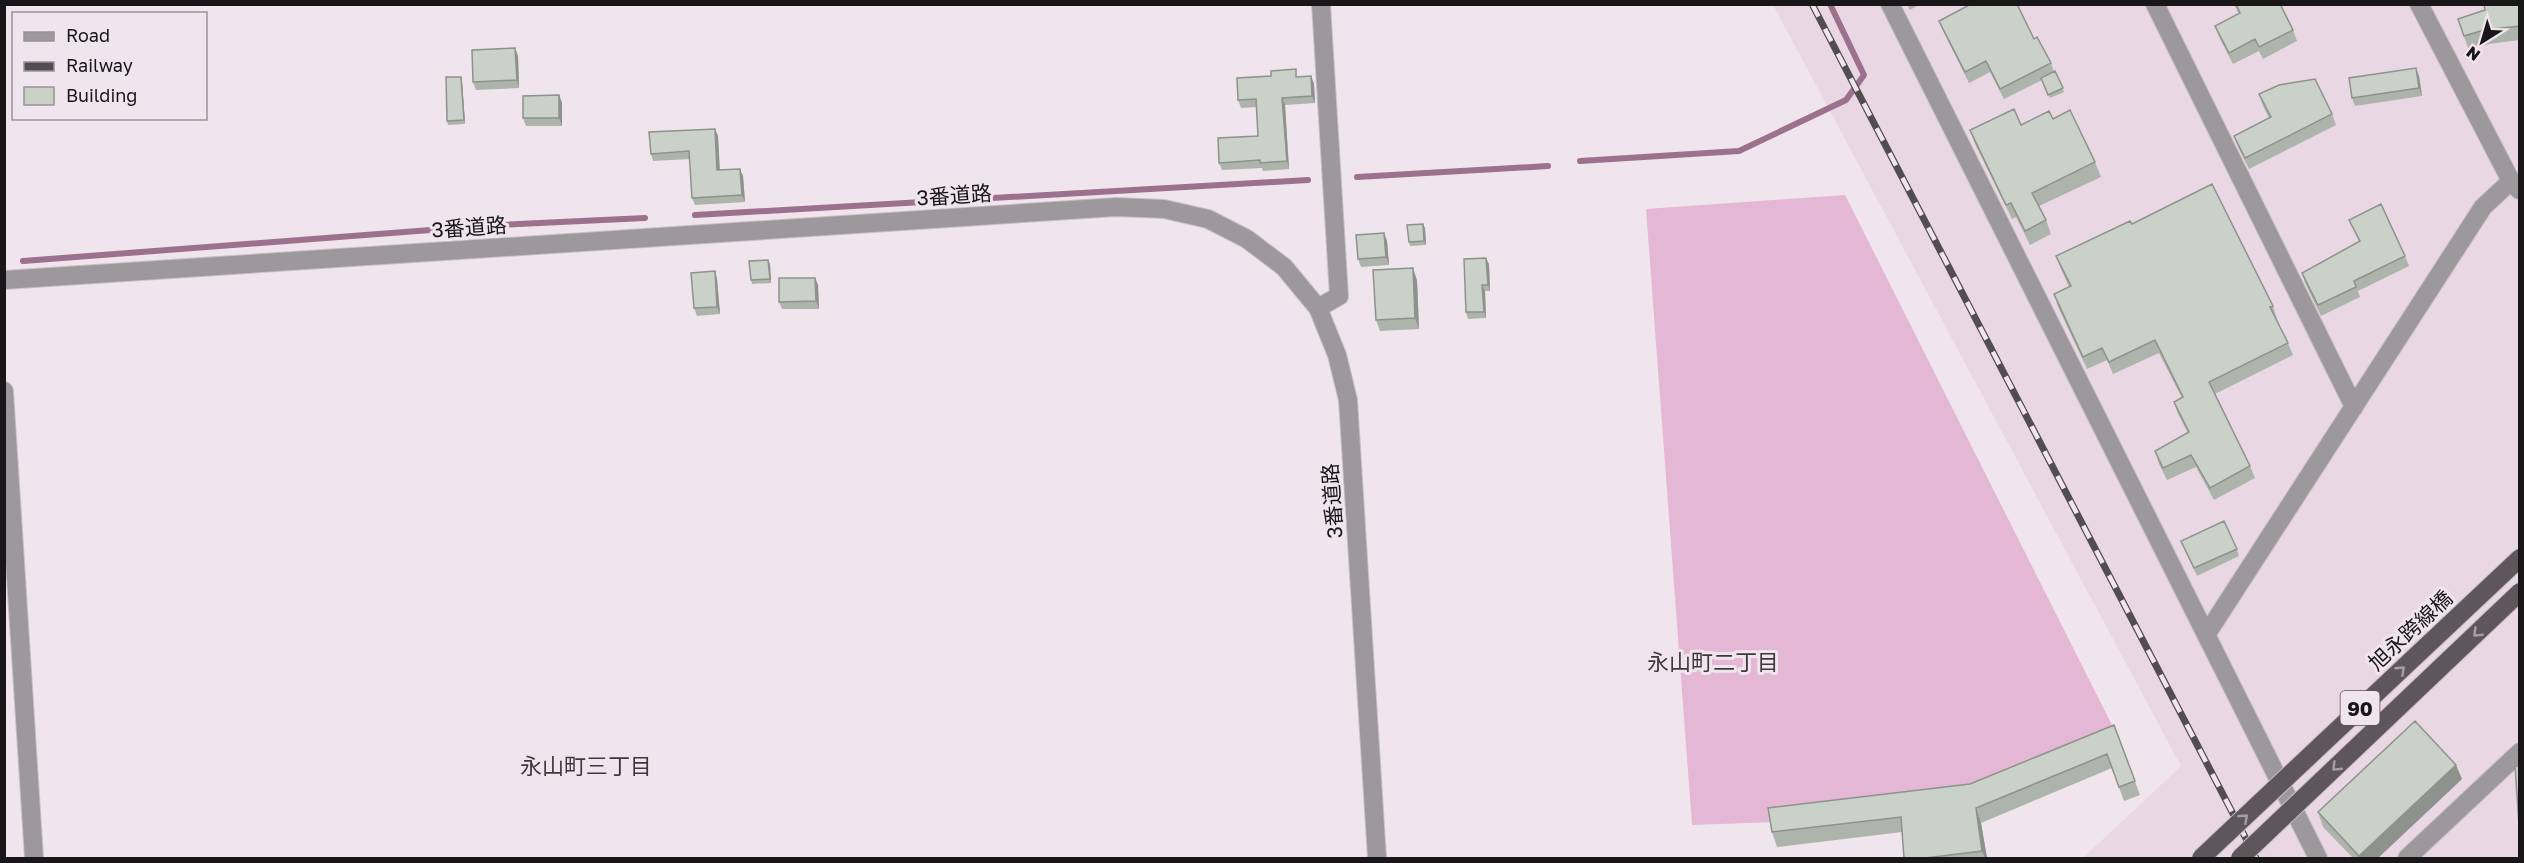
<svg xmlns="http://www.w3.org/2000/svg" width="2524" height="863" font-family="'Golos Text','Noto Sans JP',sans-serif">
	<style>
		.built { fill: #e9d8e3 }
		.grass { fill: #e4b7d4 }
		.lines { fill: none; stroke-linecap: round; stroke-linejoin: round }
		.stream { stroke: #9c718e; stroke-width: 6 }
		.minor-casing { stroke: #c9c0c6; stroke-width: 20 }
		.minor { stroke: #9c989b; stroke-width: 18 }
		.rail-casing { stroke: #524d50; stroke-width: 7 }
		.rail { stroke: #f0e5ec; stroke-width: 4.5; stroke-dasharray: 14; stroke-linecap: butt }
		.major-bridge-casing { stroke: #c9c0c6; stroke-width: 20; stroke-linecap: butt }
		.major-bridge { stroke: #5e565b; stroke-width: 18 }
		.wall { fill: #adb4ac }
		.shaded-wall { fill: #8d928c }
		.building { fill: #c9d1c8; stroke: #8d928c; stroke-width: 1.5 }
		.oneway { stroke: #a79ea4 }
		.labels { text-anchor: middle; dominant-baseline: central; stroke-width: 6; stroke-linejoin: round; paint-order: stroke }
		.shield { fill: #f0e5ec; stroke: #5a5458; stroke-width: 1.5 }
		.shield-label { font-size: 20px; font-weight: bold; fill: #191618 }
		.street-label { font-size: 21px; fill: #191618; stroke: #f0e5ec }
		.neighbourhood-label { font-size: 22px; fill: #40373d; stroke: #f0e5ec }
	</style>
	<rect width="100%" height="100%" fill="#f0e5ec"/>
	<path class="built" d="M 1773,5 L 2519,5 L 2519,858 L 2083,858 L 2181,766 Z"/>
	<path class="grass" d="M 1845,195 L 2119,739 L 1975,798 L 1774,822 L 1692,825 L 1646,209 Z"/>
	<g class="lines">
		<path class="stream" d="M 1580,161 L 1739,151 L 1846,100 L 1864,75 L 1830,4
			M 1357,177 L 1548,166
			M 695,215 L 1308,180
			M 498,225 L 645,218
			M 23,261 L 470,227"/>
		<defs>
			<path id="minor" d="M 1890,4 L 2318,858
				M 2155,4 L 2354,407
				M 2419,4 L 2511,181 L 2519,190
				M 4,280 L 1116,207 L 1164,209 L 1208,219 L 1247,239 L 1284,267 L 1318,308 L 1337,355 L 1348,400 L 1377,858
				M 1318,308 L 1339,296 L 1321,4
				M 4,391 L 34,858
				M 2206,635 L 2483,207 L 2511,181
				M 2407,858 L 2520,752"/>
		</defs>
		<use href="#minor" class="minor-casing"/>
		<use href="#minor" class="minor"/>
		<defs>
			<path id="rail" d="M 1812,4 L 2256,858"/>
		</defs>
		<use href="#rail" class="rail-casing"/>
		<use href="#rail" class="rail"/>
		<defs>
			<path id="major-bridge" d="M 2201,858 L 2520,558
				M 2240,858 L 2520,592"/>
		</defs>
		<use href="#major-bridge" class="major-bridge-casing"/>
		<use href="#major-bridge" class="major-bridge"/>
	</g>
	<path class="wall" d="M 1907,4 L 1920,4 L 1910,10 Z
		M 2234,4 L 2280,4 L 2293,30 L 2297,41 L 2263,59 L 2259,51 L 2233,64 L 2219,37 L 2215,26 L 2239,14 Z
		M 2520,4 L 2520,40 L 2489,44 L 2469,51 L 2458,19 L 2485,10 Z
		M 1939,21 L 2034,39 L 2051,63 L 2054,72 L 2055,71 L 2064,92 L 2050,98 L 2042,80 L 2004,99 L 1990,72 L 1969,83 L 1943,31 Z
		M 515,48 L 518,56 L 519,88 L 476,90 L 473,82 Z
		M 1311,76 L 1314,84 L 1315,103 L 1285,105 L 1289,169 L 1263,171 L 1262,168 L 1222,170 L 1219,163 L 1258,136 L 1256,107 L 1241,108 L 1238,100 L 1299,77 Z
		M 2419,76 L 2422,96 L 2355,106 L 2352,98 Z
		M 462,81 L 465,124 L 448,125 L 447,121 Z
		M 2259,94 L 2332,114 L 2336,125 L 2249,169 L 2238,147 L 2234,136 L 2269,118 L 2263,106 Z
		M 559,95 L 562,103 L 562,126 L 526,126 L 523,118 Z
		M 2053,119 L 2095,162 L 2101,177 L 2039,206 L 2046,220 L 2051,234 L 2030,245 L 2016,217 L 2012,219 L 1975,144 L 1970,130 L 2021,125 Z
		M 715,129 L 718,136 L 720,170 L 743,176 L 745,202 L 695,205 L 692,198 L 690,159 L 653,161 L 651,154 Z
		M 2349,220 L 2405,256 L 2409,266 L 2358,291 L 2360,297 L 2321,316 L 2305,283 L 2302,273 L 2359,242 Z
		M 2132,224 L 2273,306 L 2277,319 L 2276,319 L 2288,343 L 2293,355 L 2215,394 L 2250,466 L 2255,478 L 2214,500 L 2196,467 L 2167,480 L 2159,464 L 2155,451 L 2188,433 L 2178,414 L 2174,402 L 2182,398 L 2159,353 L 2113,374 L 2107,360 L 2087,369 L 2058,307 L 2054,294 L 2069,287 L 2061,269 L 2056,256 Z
		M 1425,228 L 1426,245 L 1410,246 L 1409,242 Z
		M 1384,233 L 1387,241 L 1389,265 L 1361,267 L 1358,259 Z
		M 770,264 L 771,283 L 752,284 L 751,280 Z
		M 1489,264 L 1490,291 L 1485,291 L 1486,318 L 1468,319 L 1466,312 Z
		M 715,271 L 717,279 L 720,314 L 697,316 L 694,308 Z
		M 815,278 L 818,285 L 819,309 L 782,309 L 779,302 Z
		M 1417,280 L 1419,329 L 1380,331 L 1376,320 Z
		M 2181,541 L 2237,549 L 2239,556 L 2197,576 Z
		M 2114,725 L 2140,795 L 2124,801 L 2112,768 L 1981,823 L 1987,858 L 1904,858 L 1902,832 L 1777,847 L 1772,832 L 1970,784 Z
		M 2462,779 L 2378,858 L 2353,858 L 2323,827 L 2318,812 Z"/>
	<path class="shaded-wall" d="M 515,48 L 518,56 L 519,88 L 517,80 Z
		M 2416,68 L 2419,76 L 2422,96 L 2419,88 Z
		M 1311,76 L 1314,84 L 1315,103 L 1312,96 Z
		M 461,77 L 462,81 L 465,124 L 464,120 Z
		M 559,95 L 562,103 L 562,126 L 559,118 Z
		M 1282,98 L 1285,105 L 1289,169 L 1287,161 Z
		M 715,129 L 718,136 L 720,178 L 717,170 Z
		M 740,169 L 743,176 L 745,202 L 742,195 Z
		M 1423,224 L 1425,228 L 1426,245 L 1424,241 Z
		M 1384,233 L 1387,241 L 1389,265 L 1386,257 Z
		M 1486,258 L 1489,264 L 1490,291 L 1488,285 Z
		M 768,260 L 770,264 L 771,283 L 770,279 Z
		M 1413,268 L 1417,280 L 1419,329 L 1415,318 Z
		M 715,271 L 717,279 L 720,314 L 717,307 Z
		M 815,278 L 818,285 L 819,309 L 816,301 Z
		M 1482,285 L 1485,291 L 1486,318 L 1484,312 Z
		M 2456,765 L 2462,779 L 2378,858 L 2360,858 L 2359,856 Z
		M 1976,808 L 1981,823 L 1987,858 L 1985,858 L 1982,851 Z"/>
	<path class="building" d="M 1971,4 L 2017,4 L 2034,39 L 2037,37 L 2051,63 L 2000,89 L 1986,61 L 1965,72 L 1939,21 Z
		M 2236,4 L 2280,4 L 2293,30 L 2259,47 L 2255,39 L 2229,53 L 2215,26 L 2240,13 Z
		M 2484,4 L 2520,4 L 2520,26 L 2484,30 L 2464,36 L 2458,19 L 2485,10 Z
		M 515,48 L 517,80 L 473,82 L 472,50 Z
		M 2416,68 L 2419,88 L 2352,98 L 2349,78 Z
		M 1296,69 L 1296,77 L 1311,76 L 1312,96 L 1282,98 L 1287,161 L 1260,163 L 1260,160 L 1219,163 L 1218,138 L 1258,136 L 1256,99 L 1238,100 L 1237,78 L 1271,76 L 1271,71 Z
		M 2055,71 L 2063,88 L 2048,95 L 2041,78 Z
		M 446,77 L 461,77 L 464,120 L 447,121 Z
		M 2315,79 L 2332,114 L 2245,158 L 2234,136 L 2271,117 L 2259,94 L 2279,85 Z
		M 559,95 L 559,118 L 523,118 L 523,96 Z
		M 2014,109 L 2021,125 L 2049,111 L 2053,119 L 2070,110 L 2095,162 L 2032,193 L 2046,220 L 2025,231 L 2011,203 L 2006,205 L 1970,130 Z
		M 715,129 L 717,170 L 740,169 L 742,195 L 692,198 L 689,151 L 651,154 L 649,132 Z
		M 2212,184 L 2273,306 L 2270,307 L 2288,343 L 2209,382 L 2250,466 L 2210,488 L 2191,455 L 2163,468 L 2155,451 L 2189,432 L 2174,402 L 2183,397 L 2155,340 L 2109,362 L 2102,348 L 2083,357 L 2054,294 L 2071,286 L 2056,256 L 2130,221 L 2132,224 Z
		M 2381,204 L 2405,256 L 2354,281 L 2356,287 L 2318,305 L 2302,273 L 2360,241 L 2349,220 Z
		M 1423,224 L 1424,241 L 1409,242 L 1407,225 Z
		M 1384,233 L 1386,257 L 1358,259 L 1356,235 Z
		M 1486,258 L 1488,285 L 1482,285 L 1484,312 L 1466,312 L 1464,259 Z
		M 768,260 L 770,279 L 751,280 L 749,261 Z
		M 1413,268 L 1415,318 L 1376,320 L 1373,270 Z
		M 715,271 L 717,307 L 694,308 L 691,273 Z
		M 779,278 L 815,278 L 816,301 L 779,302 Z
		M 2224,521 L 2237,549 L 2194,568 L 2181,541 Z
		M 2415,721 L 2456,765 L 2359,856 L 2318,812 Z
		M 2114,725 L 2135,781 L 2119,787 L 2107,754 L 1976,808 L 1982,851 L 1925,858 L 1904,858 L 1901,817 L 1772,832 L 1768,808 L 1970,784 Z
		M 2515,766 L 2520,766 L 2520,839 Z"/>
	<defs><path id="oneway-chevron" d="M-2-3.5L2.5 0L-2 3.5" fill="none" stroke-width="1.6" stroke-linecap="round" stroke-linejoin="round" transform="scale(1.5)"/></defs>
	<g class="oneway">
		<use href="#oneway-chevron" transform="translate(2477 633) rotate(136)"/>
		<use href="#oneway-chevron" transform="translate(2401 670) rotate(-43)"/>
		<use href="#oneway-chevron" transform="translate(2336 767) rotate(136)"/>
		<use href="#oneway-chevron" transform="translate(2244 818) rotate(-43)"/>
	</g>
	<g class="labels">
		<rect class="shield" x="2340.5" y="691" width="39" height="34" rx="4.5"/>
		<g class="shield-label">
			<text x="2360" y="708">90</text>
		</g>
		<g class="street-label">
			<text transform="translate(954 195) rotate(-4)">3番道路</text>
			<text transform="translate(469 227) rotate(-4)">3番道路</text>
			<text transform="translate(1332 501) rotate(-94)">3番道路</text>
			<text transform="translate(2410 630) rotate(-43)">旭永跨線橋</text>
		</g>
		<g class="neighbourhood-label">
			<text x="1713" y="661">永山町二丁目</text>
			<text x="586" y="765">永山町三丁目</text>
		</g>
	</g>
	<rect width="2524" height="863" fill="none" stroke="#191618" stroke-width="12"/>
	<rect x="12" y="12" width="195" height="108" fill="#f0e5ec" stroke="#9a9297" stroke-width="1.5"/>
	<rect x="24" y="32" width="30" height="9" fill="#9c989b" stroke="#9a9297" stroke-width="1.5"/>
	<text x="66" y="42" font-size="18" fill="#191618">Road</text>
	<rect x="24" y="62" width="30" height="9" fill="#524d50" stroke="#9a9297" stroke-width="1.5"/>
	<text x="66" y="72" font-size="18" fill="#191618">Railway</text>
	<rect x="24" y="87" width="30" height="18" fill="#c9d1c8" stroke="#9a9297" stroke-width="1.5"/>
	<text x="66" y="102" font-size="18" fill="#191618">Building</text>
	<g transform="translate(2482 42) rotate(217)" stroke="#f0e5ec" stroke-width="4.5" paint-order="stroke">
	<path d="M0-4.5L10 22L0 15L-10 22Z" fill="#191618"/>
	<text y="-9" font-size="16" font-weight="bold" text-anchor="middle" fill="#191618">N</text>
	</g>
</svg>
